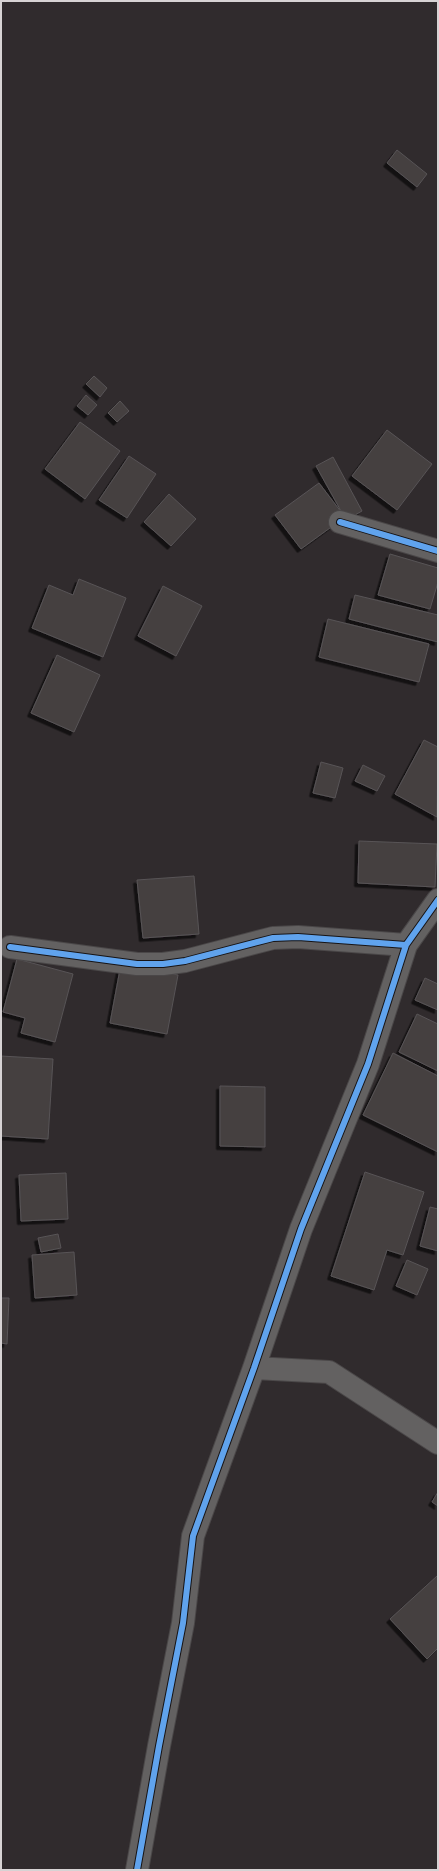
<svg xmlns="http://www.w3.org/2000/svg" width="439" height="1871" font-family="'Fira Sans',sans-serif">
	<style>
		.building { fill: #444041; stroke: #585456; filter: url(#shadow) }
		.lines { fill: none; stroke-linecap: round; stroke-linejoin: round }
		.minor-casing { stroke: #4a4748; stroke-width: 24 }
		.minor { stroke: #636161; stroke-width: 22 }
		.cycleway-casing { stroke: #171415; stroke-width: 8 }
		.cycleway { stroke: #60a3ed; stroke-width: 6 }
	</style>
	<defs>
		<filter id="shadow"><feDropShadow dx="-3.5" dy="3.5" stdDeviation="0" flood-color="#0009"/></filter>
	</defs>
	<rect width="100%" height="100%" fill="#302b2d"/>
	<path class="building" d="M 397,150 L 427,174 L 417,187 L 387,163 Z
		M 94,376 L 107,388 L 100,397 L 86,384 Z
		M 86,395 L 97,405 L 88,415 L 77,406 Z
		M 120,401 L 129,411 L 117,422 L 108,413 Z
		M 80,422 L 120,451 L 85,499 L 45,469 Z
		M 387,430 L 432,464 L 397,510 L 352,476 Z
		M 129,456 L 156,474 L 127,518 L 99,500 Z
		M 333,457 L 362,511 L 346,520 L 316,466 Z
		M 319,483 L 345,517 L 301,549 L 275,515 Z
		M 169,494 L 196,519 L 171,546 L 144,522 Z
		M 390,554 L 438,568 L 438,582 L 430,609 L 378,595 Z
		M 79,579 L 126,598 L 103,657 L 32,628 L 49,585 L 73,595 Z
		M 163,586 L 202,606 L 176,656 L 138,636 Z
		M 355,595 L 438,615 L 438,642 L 349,619 Z
		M 328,619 L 429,644 L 419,682 L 319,657 Z
		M 57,655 L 100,675 L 74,732 L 31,713 Z
		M 424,740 L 438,747 L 437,817 L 395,794 Z
		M 321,762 L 343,768 L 335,798 L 313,793 Z
		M 363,765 L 385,776 L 377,791 L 355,781 Z
		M 359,841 L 437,844 L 435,887 L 358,883 Z
		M 194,876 L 199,934 L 143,938 L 137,880 Z
		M 17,959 L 73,974 L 55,1042 L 21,1033 L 25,1018 L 3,1012 Z
		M 121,964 L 178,975 L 167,1034 L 110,1023 Z
		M 425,978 L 438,984 L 438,1010 L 415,1000 Z
		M 417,1014 L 438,1024 L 438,1071 L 399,1052 Z
		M 393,1053 L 438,1076 L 438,1152 L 363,1115 Z
		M 1,1056 L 53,1059 L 48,1139 L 1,1136 Z
		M 220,1086 L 265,1087 L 265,1147 L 220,1146 Z
		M 365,1172 L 424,1192 L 403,1255 L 387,1250 L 374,1290 L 331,1276 Z
		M 66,1173 L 68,1219 L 21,1221 L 19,1175 Z
		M 430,1207 L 438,1209 L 438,1251 L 420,1246 Z
		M 58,1234 L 61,1248 L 41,1252 L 38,1238 Z
		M 74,1252 L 77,1295 L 35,1298 L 32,1255 Z
		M 407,1260 L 428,1269 L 417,1295 L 396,1286 Z
		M 1,1298 L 9,1298 L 7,1344 L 1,1343 Z
		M 438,1492 L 438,1506 L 432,1502 Z
		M 437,1576 L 438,1578 L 438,1648 L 427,1659 L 390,1619 Z"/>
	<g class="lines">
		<defs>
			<path id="minor" d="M 340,522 L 438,551
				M 10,947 L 137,964 L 163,964 L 185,961 L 273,938 L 298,937 L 406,945
				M 254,1368 L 329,1372 L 438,1443
				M 137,1870 L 159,1746 L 183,1623 L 193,1536 L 254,1368 L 301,1229 L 368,1064 L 406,945 L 438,900"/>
		</defs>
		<use href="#minor" class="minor-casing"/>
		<use href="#minor" class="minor"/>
		<defs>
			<path id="cycleway" d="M 340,522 L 438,551
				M 10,947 L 137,964 L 163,964 L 185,961 L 273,938 L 298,937 L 406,945
				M 137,1870 L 159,1746 L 183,1623 L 193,1536 L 254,1368 L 301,1229 L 368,1064 L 406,945 L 438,900"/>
		</defs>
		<use href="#cycleway" class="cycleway-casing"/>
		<use href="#cycleway" class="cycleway"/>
	</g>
	<rect width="439" height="1871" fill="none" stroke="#d7d3d4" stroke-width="4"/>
</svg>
